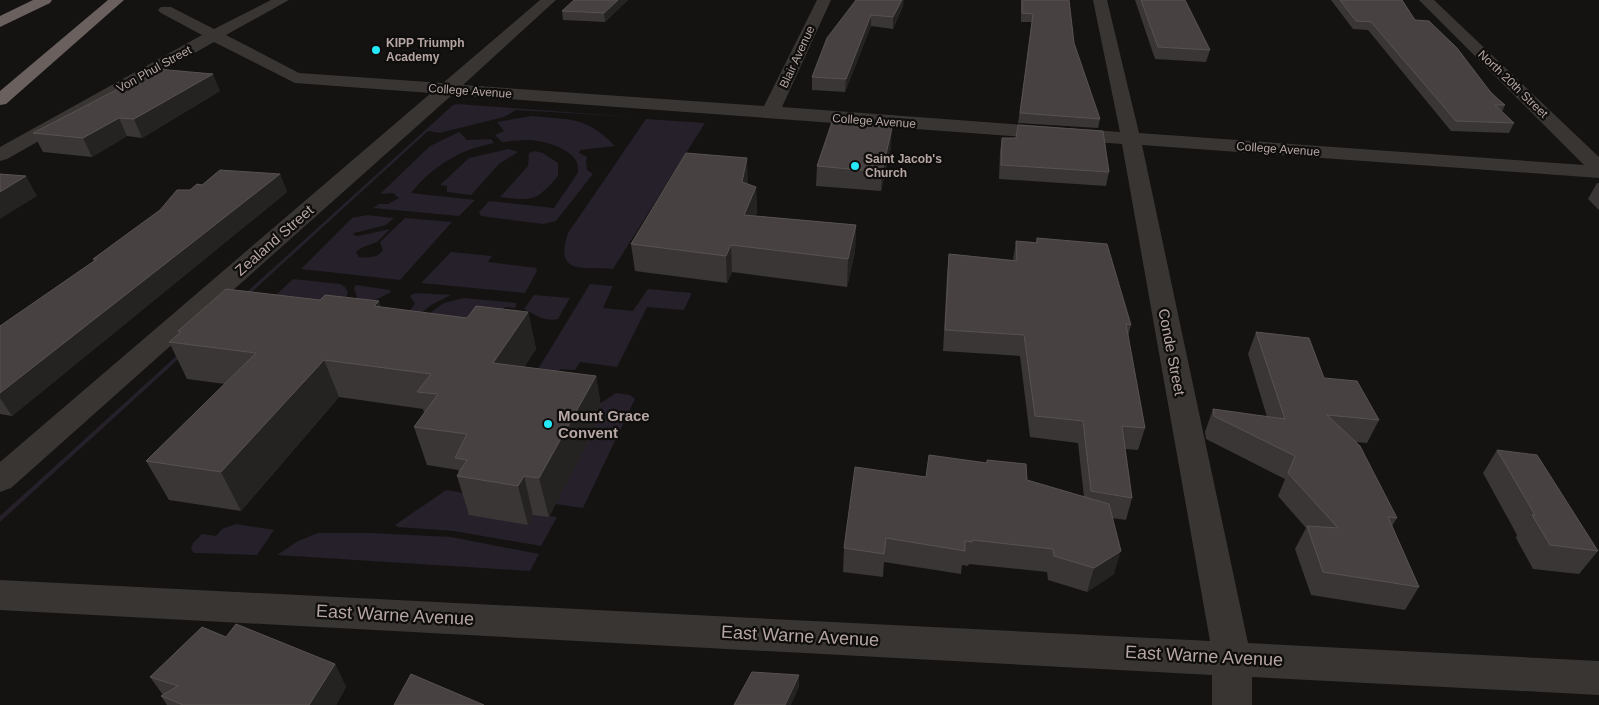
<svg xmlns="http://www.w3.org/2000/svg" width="1599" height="705" font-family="Helvetica,sans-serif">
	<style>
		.green { fill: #252029 }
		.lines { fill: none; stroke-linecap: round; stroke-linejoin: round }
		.minor { fill: #393533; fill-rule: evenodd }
		.highway { fill: #6a615f; fill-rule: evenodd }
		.wall { fill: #393635 }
		.shaded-wall { fill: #252322 }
		.building { fill: #474241; stroke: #585250 }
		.poi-dot { fill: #25e8f9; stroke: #0f0e0d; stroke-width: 2 }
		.labels { text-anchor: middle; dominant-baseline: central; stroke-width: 4.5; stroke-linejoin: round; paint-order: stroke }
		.far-poi-label { font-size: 12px; font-weight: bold; fill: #b5a5a3; stroke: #0f0e0d; text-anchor: start }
		.far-street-label { font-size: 12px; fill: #b5a5a3; stroke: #0f0e0d }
		.street-label { font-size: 15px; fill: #b5a5a3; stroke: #0f0e0d }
		.poi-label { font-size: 15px; font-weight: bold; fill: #b5a5a3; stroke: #0f0e0d; text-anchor: start }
		.near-street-label { font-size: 18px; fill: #b5a5a3; stroke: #0f0e0d }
	</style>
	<rect width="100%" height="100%" fill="#141312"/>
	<path class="green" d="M 457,104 L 635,117 L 516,110 L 504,117 L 439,133 L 428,131 L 0,522 L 0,516 L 453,105 Z
		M 532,116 C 570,120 586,116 615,146 L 580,150 L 579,153 L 587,157 L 586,161 L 587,170 L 593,174 L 556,221 L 543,224 L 481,216 L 479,212 L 489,201 L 554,208 L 577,174 C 585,152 547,141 530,140 C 521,140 511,141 502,142 L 495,135 L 504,131 L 497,122 Z
		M 646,119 L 705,123 L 613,269 C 586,266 553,277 568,233 Z
		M 459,132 L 467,140 L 491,139 L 494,143 C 459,150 434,165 411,193 L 475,200 L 459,216 L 373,208 L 379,204 L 388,204 L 399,198 L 393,193 L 380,194 L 430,146 Z
		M 509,149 L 518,152 L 499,164 L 471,195 L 447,192 L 447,186 L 440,185 L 469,158 Z
		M 535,151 L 543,153 L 558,163 L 558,176 C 537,201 533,201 500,197 L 528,166 L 529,153 Z
		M 367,215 L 394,218 L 386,225 L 354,233 L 353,235 L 358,236 L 390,229 L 377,242 L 361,248 L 356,252 L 359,257 C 369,258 377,258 383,250 L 380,242 L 405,218 L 452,222 L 400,280 L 301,269 L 352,218 Z
		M 451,252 L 492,256 L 488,262 L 536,268 L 537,271 L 525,293 L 421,283 Z
		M 293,279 L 340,284 L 345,287 L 348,292 L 344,303 L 260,310 Z
		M 590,284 L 613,286 L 603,308 L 633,311 L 648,289 L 691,293 L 691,295 L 684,310 L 647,307 L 617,367 L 580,362 L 575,370 L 560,369 L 551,387 L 529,384 Z
		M 356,285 L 390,290 L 391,292 L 365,305 L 354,303 L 357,297 L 354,288 Z
		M 415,293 L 451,295 L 431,305 L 419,315 L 407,314 L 415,304 L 410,296 Z
		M 534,295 L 570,298 L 558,319 C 546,322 535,315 524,309 Z
		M 464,298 L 517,303 L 515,308 L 505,307 L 485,336 L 427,315 L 444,303 Z
		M 616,393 L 630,395 L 635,399 L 583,508 L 555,504 L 599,404 Z
		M 446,490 C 484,495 519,514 557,517 L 541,546 L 454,531 L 398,527 L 395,525 Z
		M 236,524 L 274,530 L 257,555 L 201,553 L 194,553 L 191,549 L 193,543 L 202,534 L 216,536 L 222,529 Z
		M 318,533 L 370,533 L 451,537 L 539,554 L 530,571 L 277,555 L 298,541 Z"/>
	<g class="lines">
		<path class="minor" d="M 271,0 L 289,0 L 226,35 L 299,73 L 443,83 L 540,0 L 556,0 L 463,85 L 764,106 L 817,0 L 831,0 L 782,107 L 1120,132 L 1093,0 L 1107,0 L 1139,133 L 1584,165 L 1419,0 L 1434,0 L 1599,157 L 1599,178 L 1142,145 L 1248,643 L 1599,661 L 1599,695 L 1252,677 L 1252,705 L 1212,705 L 1212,675 L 0,610 L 0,580 L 1210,641 L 1122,144 L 452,95 L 11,488 L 0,492 L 0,462 L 431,93 L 295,83 L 214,42 L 7,159 L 0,161 L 0,147 L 202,35 L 161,13 L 158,10 L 161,7 L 171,7 L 214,29 Z"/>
		<path class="highway" d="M 33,0 L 52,0 L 50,3 L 0,27 L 0,16 Z
			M 108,0 L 124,0 L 6,104 L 0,105 L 0,91 Z"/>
	</g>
	<path class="wall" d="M 574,0 L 628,0 L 605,22 L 563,20 L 562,11 Z
		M 856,0 L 903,6 L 893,29 L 871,26 L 845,92 L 812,90 L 812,77 Z
		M 1021,0 L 1069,0 L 1074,43 L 1100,119 L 1098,128 L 1018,123 L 1032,22 L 1021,22 Z
		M 1135,0 L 1185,0 L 1210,50 L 1206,62 L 1155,59 Z
		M 1331,0 L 1402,0 L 1415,20 L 1505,105 L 1502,112 L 1514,123 L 1509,133 L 1451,131 L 1368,30 L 1353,29 Z
		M 220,91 L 142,138 L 127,136 L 92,157 L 43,152 L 33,133 Z
		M 873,127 L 891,147 L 881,191 L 816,186 L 817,166 Z
		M 1002,138 L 1109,172 L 1106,186 L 999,179 L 1000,151 Z
		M 747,158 L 747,184 L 756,187 L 757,213 L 755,216 L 856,225 L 855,252 L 847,287 L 732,272 L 727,283 L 635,271 L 631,244 Z
		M 280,174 L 287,192 L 12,416 L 0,414 L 0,326 L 94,262 L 93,259 L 190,190 L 202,185 Z
		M 1597,183 L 1599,183 L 1599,210 L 1588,199 Z
		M 1037,238 L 1131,325 L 1128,336 L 1145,428 L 1138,450 L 1125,449 L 1132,498 L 1126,520 L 1112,518 L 1114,574 L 1087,592 L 1048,580 L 1047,572 L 969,564 L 968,566 L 962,565 L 961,574 L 884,562 L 883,577 L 843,572 L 844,548 L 926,477 L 987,463 L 987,460 L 1027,480 L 1084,497 L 1078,443 L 1030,437 L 1020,356 L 943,351 L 947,274 L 949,254 L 1013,260 L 1016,241 L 1036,242 Z
		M 381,307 L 467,318 L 528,312 L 536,349 L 524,367 L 596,376 L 602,414 L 549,517 L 533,515 L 528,525 L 469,515 L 457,476 L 459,473 L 458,470 L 427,465 L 414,427 L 424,413 L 423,409 L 339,397 L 241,511 L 169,500 L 146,461 L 225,384 L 187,379 L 169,342 L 179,333 L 178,331 Z
		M 1256,332 L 1324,378 L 1379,420 L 1367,443 L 1356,442 L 1397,518 L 1392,526 L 1419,587 L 1405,610 L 1311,595 L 1295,549 L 1306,528 L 1278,496 L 1285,479 L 1206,439 L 1205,432 L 1213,409 L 1267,417 L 1248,354 Z
		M 1497,450 L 1598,551 L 1579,574 L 1533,569 L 1516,538 L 1517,535 L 1483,473 Z
		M 226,637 L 335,664 L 346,687 L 336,705 L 167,705 L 161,696 L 163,695 L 150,677 Z"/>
	<path class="shaded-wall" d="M 618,0 L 628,0 L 605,22 L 604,13 Z
		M 902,0 L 904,0 L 903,6 L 893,29 L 893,17 Z
		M 871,15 L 871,26 L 845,92 L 846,79 Z
		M 213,74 L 220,91 L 142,138 L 134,119 Z
		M 119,118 L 127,136 L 92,157 L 83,138 Z
		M 892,128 L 891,147 L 881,191 L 882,172 Z
		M 747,158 L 748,183 L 743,208 L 742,182 Z
		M 280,174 L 287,192 L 12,416 L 0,398 L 0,393 Z
		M 26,176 L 37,196 L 0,219 L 0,192 Z
		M 756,187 L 757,213 L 745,241 L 744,215 Z
		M 856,225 L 855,252 L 847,287 L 848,259 Z
		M 731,245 L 732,272 L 727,283 L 726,256 Z
		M 379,301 L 391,338 L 374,306 Z
		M 528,312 L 536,349 L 502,401 L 493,363 Z
		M 324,360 L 339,397 L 241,511 L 221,472 Z
		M 596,376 L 602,414 L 549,517 L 539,478 Z
		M 524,476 L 533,515 L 528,525 L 518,486 Z
		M 1121,551 L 1114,574 L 1087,592 L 1094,568 Z
		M 335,664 L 346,687 L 336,705 L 309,705 Z
		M 799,675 L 799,687 L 791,705 L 785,705 Z"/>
	<path class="building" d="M 574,0 L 618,0 L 604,13 L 562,11 Z
		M 856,0 L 902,0 L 893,17 L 871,15 L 846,79 L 812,77 L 827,38 Z
		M 1022,0 L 1069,0 L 1074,43 L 1100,119 L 1020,113 L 1033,14 L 1022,13 Z
		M 1141,0 L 1185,0 L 1210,50 L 1158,47 Z
		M 1340,0 L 1402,0 L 1415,20 L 1429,21 L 1457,48 L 1492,94 L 1505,105 L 1495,105 L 1514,123 L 1456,121 L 1371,22 L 1356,21 Z
		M 157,69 L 213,74 L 134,119 L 119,118 L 83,138 L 33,133 Z
		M 833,119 L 874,122 L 872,126 L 892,128 L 882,172 L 817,166 Z
		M 1018,125 L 1103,131 L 1109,172 L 1001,165 L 1002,138 L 1016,138 Z
		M 686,153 L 747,158 L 742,182 L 756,187 L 744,215 L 856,225 L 848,259 L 731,245 L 726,256 L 631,244 Z
		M 220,170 L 280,174 L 0,393 L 0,326 L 97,259 L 93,259 L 160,210 L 177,190 L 190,190 L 197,184 L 202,185 Z
		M 0,174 L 26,176 L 0,192 Z
		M 1037,238 L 1107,244 L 1131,325 L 1126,324 L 1145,428 L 1122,426 L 1132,498 L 1091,491 L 1083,421 L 1035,416 L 1024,335 L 945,330 L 949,254 L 1017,261 L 1016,241 L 1037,243 Z
		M 226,289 L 320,300 L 325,295 L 379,301 L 374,306 L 467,318 L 476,306 L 528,312 L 493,363 L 596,376 L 539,478 L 524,476 L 518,486 L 457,476 L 467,460 L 455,458 L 467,434 L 414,427 L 438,394 L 417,392 L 431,374 L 324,360 L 221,472 L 146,461 L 256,353 L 169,342 L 181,332 L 178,331 Z
		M 1256,332 L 1309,338 L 1324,378 L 1357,381 L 1379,420 L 1327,415 L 1360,446 L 1397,518 L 1388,517 L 1419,587 L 1323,572 L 1307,526 L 1338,528 L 1288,473 L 1295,456 L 1214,416 L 1213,409 L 1285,419 Z
		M 1497,450 L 1537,455 L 1598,551 L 1550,545 L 1532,515 L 1535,515 Z
		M 929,455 L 987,463 L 987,460 L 1026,464 L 1027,480 L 1109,504 L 1121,551 L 1094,568 L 1054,556 L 1053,549 L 972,540 L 972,542 L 965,541 L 965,551 L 886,538 L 884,554 L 844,548 L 855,467 L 926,477 Z
		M 236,624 L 335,664 L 309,705 L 183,705 L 161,696 L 178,686 L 150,677 L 202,627 L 226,637 Z
		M 752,672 L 799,675 L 785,705 L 734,705 Z
		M 411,674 L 484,705 L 394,705 Z"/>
	<g class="poi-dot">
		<circle cx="376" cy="50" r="5"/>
		<circle cx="855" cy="166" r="5"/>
		<circle cx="548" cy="424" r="5"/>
	</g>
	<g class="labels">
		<g class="far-poi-label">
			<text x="386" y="43">KIPP Triumph<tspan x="386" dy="14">Academy</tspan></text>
			<text x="865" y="159">Saint Jacob's<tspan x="865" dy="14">Church</tspan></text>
		</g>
		<g class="far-street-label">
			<text transform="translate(797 57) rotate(-65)">Blair Avenue</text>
			<text transform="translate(154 69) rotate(-29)">Von Phul Street</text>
			<text transform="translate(1513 84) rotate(44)">North 20th Street</text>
			<text transform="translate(470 91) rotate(4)">College Avenue</text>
			<text transform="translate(874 121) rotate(4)">College Avenue</text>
			<text transform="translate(1278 149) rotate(4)">College Avenue</text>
		</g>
		<g class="street-label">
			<text transform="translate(274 240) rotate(-41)">Zealand Street</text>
			<text transform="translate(1172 352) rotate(79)">Conde Street</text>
		</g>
		<g class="poi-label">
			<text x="558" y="415">Mount Grace<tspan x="558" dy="17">Convent</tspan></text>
		</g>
		<g class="near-street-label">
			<text transform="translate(395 615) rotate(3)">East Warne Avenue</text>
			<text transform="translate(800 636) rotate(3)">East Warne Avenue</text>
			<text transform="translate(1204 656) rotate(3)">East Warne Avenue</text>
		</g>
	</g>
</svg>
